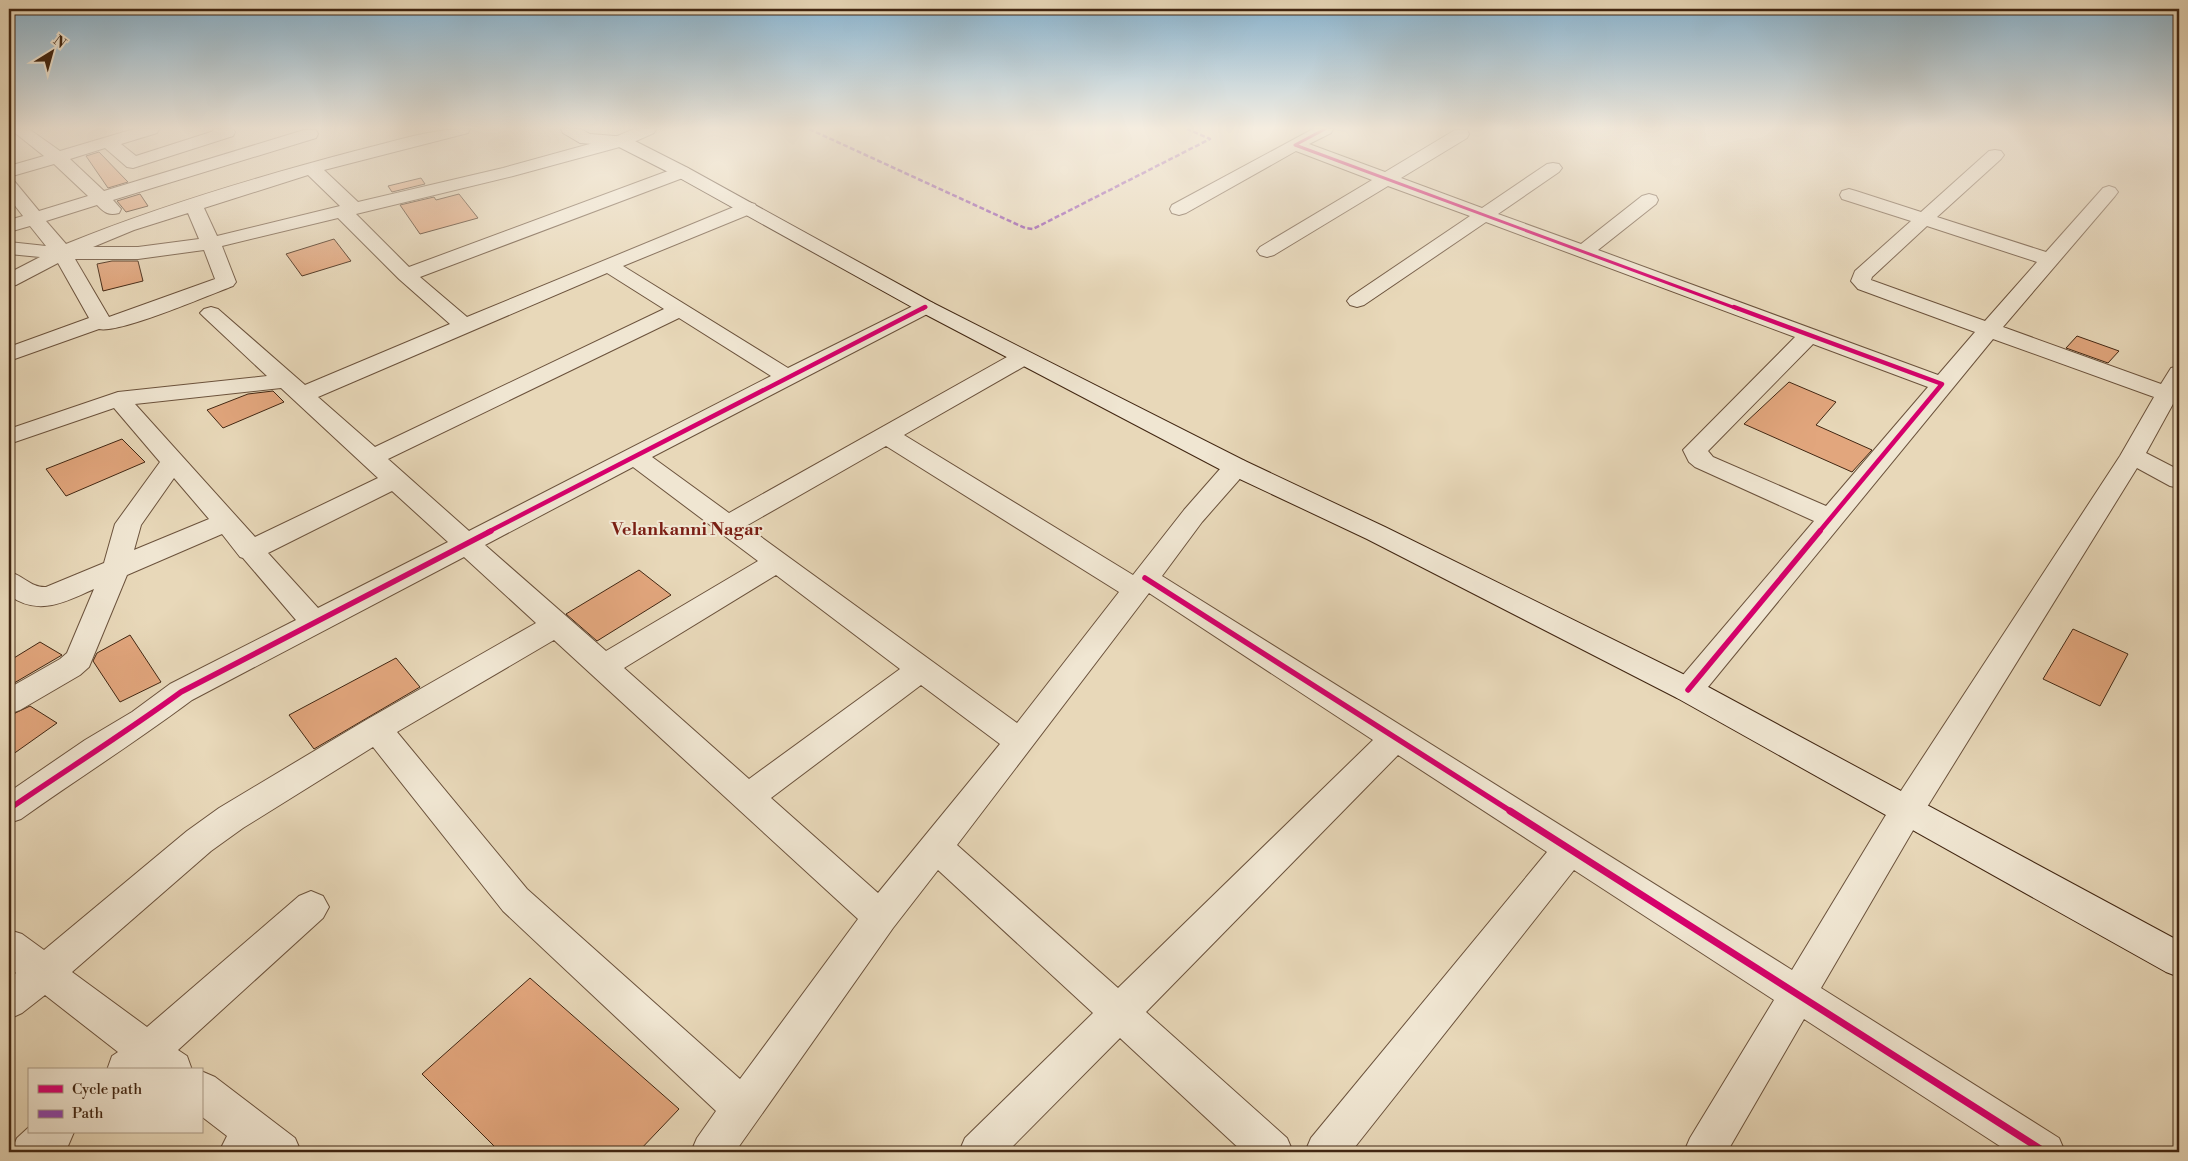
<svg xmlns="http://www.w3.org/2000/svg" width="2188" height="1161" font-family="'Libre Bodoni',serif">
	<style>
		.building { fill: #e2a67d; stroke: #412612 }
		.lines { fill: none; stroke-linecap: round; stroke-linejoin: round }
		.street-casing { stroke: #6b523c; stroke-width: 2 }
		.secondary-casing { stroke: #412612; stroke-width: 2 }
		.street { fill: #f0e6d2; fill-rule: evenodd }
		.secondary { fill: #f0e6d2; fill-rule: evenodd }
		.quiet { stroke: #8e44ad; stroke-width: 2.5; stroke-dasharray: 5 2.5; stroke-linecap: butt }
		.cycleway-far3-casing { stroke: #f0e6d2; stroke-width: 5 }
		.cycleway-far2-casing { stroke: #f0e6d2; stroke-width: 7 }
		.cycleway-far1-casing { stroke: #f0e6d2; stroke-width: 9 }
		.cycleway-casing { stroke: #f0e6d2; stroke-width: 10 }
		.cycleway-far3 { stroke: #d6006c; stroke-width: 3 }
		.cycleway-far2 { stroke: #d6006c; stroke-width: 4.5 }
		.cycleway-far1 { stroke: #d6006c; stroke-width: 5.5 }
		.cycleway { stroke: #d6006c; stroke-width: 7 }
		.labels { text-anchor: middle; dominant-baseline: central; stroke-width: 4; stroke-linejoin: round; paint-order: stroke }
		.neighbourhood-label { font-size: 18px; font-weight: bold; fill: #7a1f14; stroke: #f0e6d2 }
	</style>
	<rect width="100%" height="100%" fill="#e8d8b9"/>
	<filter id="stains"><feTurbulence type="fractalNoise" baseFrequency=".004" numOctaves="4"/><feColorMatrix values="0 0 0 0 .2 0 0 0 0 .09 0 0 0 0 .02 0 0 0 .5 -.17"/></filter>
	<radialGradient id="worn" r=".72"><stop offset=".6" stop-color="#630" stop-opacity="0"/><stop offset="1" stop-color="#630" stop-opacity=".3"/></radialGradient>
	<path class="building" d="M 99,152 L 128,182 L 108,188 L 86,156 Z
		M 421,178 L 425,184 L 392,192 L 388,186 Z
		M 140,194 L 148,206 L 126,212 L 117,201 Z
		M 459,194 L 478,218 L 420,234 L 400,205 L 434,197 L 436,200 Z
		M 334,239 L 351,261 L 302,276 L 286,254 Z
		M 112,261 L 138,261 L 143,281 L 103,291 L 97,264 Z
		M 2077,336 L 2119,351 L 2108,363 L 2066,348 Z
		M 1789,382 L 1836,402 L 1816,425 L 1872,450 L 1852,472 L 1744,424 Z
		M 273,391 L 284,402 L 223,428 L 207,410 L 248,394 Z
		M 122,439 L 145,462 L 66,496 L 46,469 Z
		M 639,570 L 671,595 L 597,641 L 566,614 Z
		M 2073,629 L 2128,654 L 2100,706 L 2043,679 Z
		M 130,635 L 161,682 L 120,702 L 93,661 L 97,653 Z
		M 40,642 L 62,655 L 9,686 L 9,661 Z
		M 396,658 L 420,687 L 314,749 L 289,715 Z
		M 30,706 L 57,723 L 9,757 L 9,716 Z
		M 530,978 L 679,1109 L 638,1152 L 500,1152 L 422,1074 Z"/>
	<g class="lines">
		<defs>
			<path id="street" d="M 10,129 L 29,129 L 60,151 L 134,129 L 159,129 L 157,133 L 121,144 L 136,156 L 214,131 L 213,129 L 233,129 L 235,132 L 233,136 L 133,168 L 127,167 L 105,148 L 70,159 L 104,191 L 304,130 L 316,130 L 318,134 L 316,138 L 113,200 L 121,209 L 119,213 C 108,216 104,212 97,205 L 46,221 L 66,244 C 159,206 257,177 355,151 C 393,142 431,128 470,129 L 468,133 L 324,170 L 358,202 L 503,168 L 615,137 L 634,129 L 656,129 L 654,133 L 627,145 L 513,176 L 356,214 L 409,267 L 676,168 L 682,167 L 688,168 L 691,172 L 688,176 L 420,277 L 467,317 L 741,204 L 748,202 L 755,204 L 757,208 L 755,212 L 623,266 L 788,368 L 919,303 L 926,301 L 933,303 L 937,307 L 933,311 L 652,457 L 729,513 L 1014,353 L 1022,351 L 1030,353 L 1033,358 L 1030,363 L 904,435 L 1133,575 L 1184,510 L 1227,461 L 1236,459 L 1245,461 L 1248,467 L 1245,473 L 1202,522 L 1162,576 L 1792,970 L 1895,800 L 2120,456 L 2154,397 L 1993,339 L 1699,698 L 1688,701 L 1677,698 L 1673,690 L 1677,682 L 1814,521 L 1695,467 L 1689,462 L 1683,450 L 1795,337 L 1486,222 L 1364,305 L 1357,307 L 1350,305 L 1347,301 L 1350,297 L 1470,216 L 1388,186 L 1274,255 L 1267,257 L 1260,255 L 1257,251 L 1260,247 L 1372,180 L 1296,151 L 1186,213 L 1179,215 L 1172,213 L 1170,209 L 1172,205 L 1313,129 L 1333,129 L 1331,133 L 1309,144 L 1385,172 L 1455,130 L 1467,130 L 1469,134 L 1467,138 L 1401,178 L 1482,208 L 1547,164 L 1553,163 L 1559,164 L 1562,168 L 1559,172 L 1498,214 L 1581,244 L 1642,196 L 1649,194 L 1656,196 L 1658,200 L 1656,204 L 1598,250 L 1938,375 L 1975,332 L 1858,289 L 1851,281 L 1855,271 L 1911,221 L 1842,199 L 1840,195 L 1842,191 L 1849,189 L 1856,191 L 1921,212 L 1989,151 L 1995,150 L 2001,151 L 2004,155 L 2001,159 L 1937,217 L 2046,252 L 2103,188 L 2109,186 L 2115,188 L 2118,192 L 2115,196 L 2003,327 L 2161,384 L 2171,368 L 2179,366 L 2179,393 L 2146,453 L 2179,470 L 2179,488 L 2170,486 L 2137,468 L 1919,820 L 1821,988 L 2059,1138 L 2065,1152 L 2009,1152 L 1804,1019 L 1727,1152 L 1684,1152 L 1690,1138 L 1774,1000 L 1574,870 L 1351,1152 L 1305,1152 L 1311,1138 L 1547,852 L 1398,755 L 1146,1012 L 1287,1138 L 1293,1152 L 1243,1152 L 1120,1038 L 1007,1152 L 959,1152 L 965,1138 L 1093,1013 L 938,870 L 893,928 L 735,1152 L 691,1152 L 697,1138 L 716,1111 L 503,911 L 373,747 L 243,828 L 211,851 L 72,972 L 147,1027 L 299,896 L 311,891 L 323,896 L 329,907 L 323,918 L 178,1050 L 187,1056 L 192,1070 L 107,1070 L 112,1056 L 118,1052 L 45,995 L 22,1013 L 9,1019 L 9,978 L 16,973 L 9,967 L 9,930 L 22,934 L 44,950 L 187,831 L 219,808 L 366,720 L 536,623 L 464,557 L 192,700 C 136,742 77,779 21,819 L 9,823 L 9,792 L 85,740 L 132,712 L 170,684 L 296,620 L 243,558 L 240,557 L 222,534 L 127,575 L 89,667 L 80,675 L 20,710 L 9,714 L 9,688 L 60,659 L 67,653 L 94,589 C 65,602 38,617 9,595 L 9,572 C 23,575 31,588 46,587 L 104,563 L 115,524 L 160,462 L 114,408 L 9,444 L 9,429 L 118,392 L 267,376 L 204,317 L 200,313 L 204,309 L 211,307 L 218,309 L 305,385 L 450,324 L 399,279 L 338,218 L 222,246 L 236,282 L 233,286 C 209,295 119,334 99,329 L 9,361 L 9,347 L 89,318 L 58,263 L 16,285 L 9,287 L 9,273 L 40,257 L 9,254 L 9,242 L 46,246 L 30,226 L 9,232 L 9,220 L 23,216 L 9,198 L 9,181 L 15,182 L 39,211 L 88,196 L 54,164 L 9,177 L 9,166 L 44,156 ZM 308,175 L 340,206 L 217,236 L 204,208 ZM 188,213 L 199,239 L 138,247 L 93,247 L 134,230 ZM 1927,226 L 2037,262 L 1985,321 L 1871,280 L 1872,277 ZM 204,250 L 215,279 L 109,317 L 75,259 L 138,259 ZM 607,273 L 664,309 L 375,447 L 318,397 ZM 679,318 L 771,376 L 469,531 L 388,459 ZM 1813,344 L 1928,387 L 1826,506 L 1713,457 L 1708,451 ZM 281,388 L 378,478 L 255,537 L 135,404 ZM 886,446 L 1119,592 L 1017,723 L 746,526 ZM 633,467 L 758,561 L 606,651 L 485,545 ZM 174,478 L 209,519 L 134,550 L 141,525 ZM 392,491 L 448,542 L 318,608 L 268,553 ZM 776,575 L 900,669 L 749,779 L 624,668 ZM 1149,593 L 1373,740 L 1118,988 L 957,845 ZM 554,640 L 858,919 L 740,1079 L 527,889 L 397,732 ZM 921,685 L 1000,744 L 878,893 L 771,798 Z
				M 201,1071 L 215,1077 L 295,1138 L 301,1152 L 219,1152 L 227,1136 L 201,1116 Z
				M 29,1127 L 29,1132 L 74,1132 L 68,1146 L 62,1152 L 11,1152 L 17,1138 Z"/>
			<path id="secondary" d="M 561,129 L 581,129 L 590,134 L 627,137 L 688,168 L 933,303 L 1245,461 L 1385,527 L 1699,682 L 2179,941 L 2179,977 L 2166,972 L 1677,698 L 1367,539 L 1227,473 L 919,311 L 676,176 L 617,146 L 580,143 L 563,133 Z"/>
		</defs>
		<use href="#street" class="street-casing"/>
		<use href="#secondary" class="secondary-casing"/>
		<use href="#street" class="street"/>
		<use href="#secondary" class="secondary"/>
		<path class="quiet" d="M 809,129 L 1025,228 L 1033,229 L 1210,139 L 1187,129"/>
		<defs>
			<path id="cycleway-far3" d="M 1325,129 L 1295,145 L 1738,309
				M 923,309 L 926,307"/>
			<path id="cycleway-far2" d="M 1734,307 L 1942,384 L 1819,532
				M 488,532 L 925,307"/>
			<path id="cycleway-far1" d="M 1145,578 L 1512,812
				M 1688,690 L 1820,531
				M 9,809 C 66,770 125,733 181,692 L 491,531"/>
			<path id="cycleway" d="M 1510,811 L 2045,1152"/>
		</defs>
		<use href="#cycleway-far3" class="cycleway-far3-casing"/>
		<use href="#cycleway-far2" class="cycleway-far2-casing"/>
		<use href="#cycleway-far1" class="cycleway-far1-casing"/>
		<use href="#cycleway" class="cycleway-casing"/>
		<use href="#cycleway-far3" class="cycleway-far3"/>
		<use href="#cycleway-far2" class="cycleway-far2"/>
		<use href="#cycleway-far1" class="cycleway-far1"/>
		<use href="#cycleway" class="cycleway"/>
	</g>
	<linearGradient id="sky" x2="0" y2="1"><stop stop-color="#88b6d4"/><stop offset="0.44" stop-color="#f5ede0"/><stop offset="1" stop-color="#f5ede0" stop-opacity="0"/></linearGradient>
	<rect width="2188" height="291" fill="url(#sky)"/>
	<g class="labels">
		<g class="neighbourhood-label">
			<text x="687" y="529">Velankanni Nagar</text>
		</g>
	</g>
	<rect width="2188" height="1161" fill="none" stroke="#e8d8b9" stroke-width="30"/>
	<rect x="10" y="10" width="2168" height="1141" fill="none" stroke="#412612" stroke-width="2.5"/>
	<rect x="15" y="15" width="2158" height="1131" fill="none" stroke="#412612"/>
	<rect x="28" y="1068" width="175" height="65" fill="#f0e6d2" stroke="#aa9985"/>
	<rect x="38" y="1085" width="25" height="8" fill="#d6006c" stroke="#aa9985"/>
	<text x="72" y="1094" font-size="15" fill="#412612">Cycle path</text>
	<rect x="38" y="1110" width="25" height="8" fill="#8e44ad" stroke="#aa9985"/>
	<text x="72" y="1118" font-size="15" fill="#412612">Path</text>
	<g transform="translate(52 52) rotate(37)" stroke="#f0e6d2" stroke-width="4" paint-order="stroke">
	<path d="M0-4L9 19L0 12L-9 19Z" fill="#412612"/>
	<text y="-8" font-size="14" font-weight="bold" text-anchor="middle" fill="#412612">N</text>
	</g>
	<rect width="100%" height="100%" filter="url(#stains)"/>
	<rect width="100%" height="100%" fill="url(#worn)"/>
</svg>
